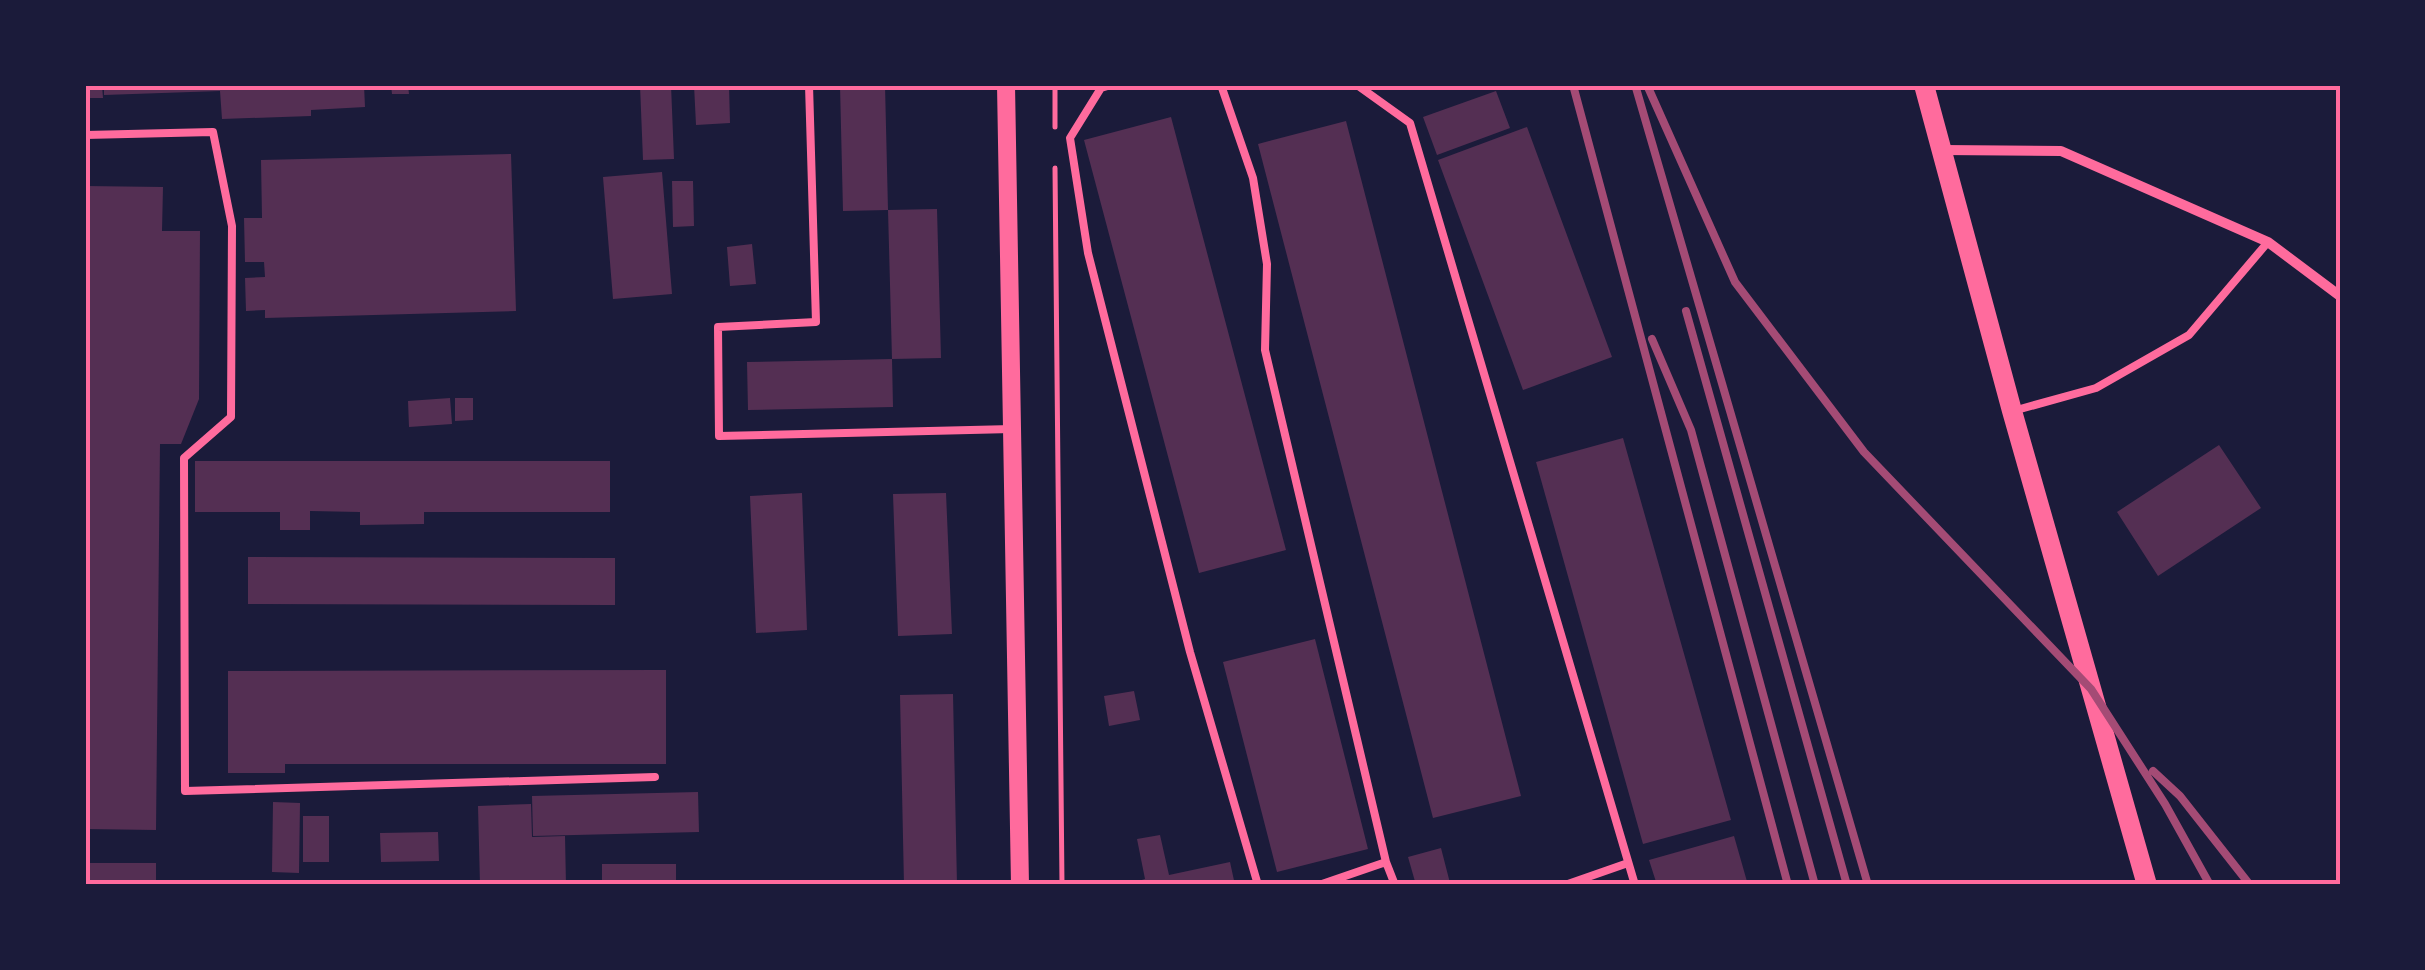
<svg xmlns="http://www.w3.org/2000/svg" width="2425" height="970" font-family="Manrope,sans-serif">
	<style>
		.building { fill: #542f53 }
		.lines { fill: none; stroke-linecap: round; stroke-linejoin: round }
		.path { stroke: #ff6b9d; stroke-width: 5 }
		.service { stroke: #ff6b9d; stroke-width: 8 }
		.minor { stroke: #ff6b9d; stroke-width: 10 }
		.tertiary { stroke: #ff6b9d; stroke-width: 18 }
		.secondary { stroke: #ff6b9d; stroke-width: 20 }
		.rail { stroke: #a44b75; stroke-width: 8 }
		.neatline { fill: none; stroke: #ff6b9d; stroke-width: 4 }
	</style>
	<rect width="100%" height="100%" fill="#1b1b3a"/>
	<path class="building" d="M 85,85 L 102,85 L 103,98 L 85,98 Z
		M 104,85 L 364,85 L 365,107 L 311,110 L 311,116 L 222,119 L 220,91 L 104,95 Z
		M 391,85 L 408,85 L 409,94 L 392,94 Z
		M 640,85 L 671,85 L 674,159 L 643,160 Z
		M 694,85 L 729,85 L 730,123 L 696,125 Z
		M 840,85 L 885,85 L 888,210 L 843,211 Z
		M 1496,91 L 1510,128 L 1437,155 L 1423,117 Z
		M 1171,117 L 1286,550 L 1199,573 L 1084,140 Z
		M 1346,121 L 1521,796 L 1433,818 L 1258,144 Z
		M 1527,127 L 1612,357 L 1523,390 L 1438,160 Z
		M 511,154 L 516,311 L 265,318 L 265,310 L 246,311 L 245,278 L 265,277 L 264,262 L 245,262 L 244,218 L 262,218 L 261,160 Z
		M 662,172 L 672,294 L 613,299 L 603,177 Z
		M 672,181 L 693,181 L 694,226 L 673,227 Z
		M 85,186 L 163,187 L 162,231 L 200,231 L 199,399 L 181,444 L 160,444 L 156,830 L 85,829 Z
		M 937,209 L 941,358 L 892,359 L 888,210 Z
		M 752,244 L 756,284 L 730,286 L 727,247 Z
		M 892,359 L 893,407 L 748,410 L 747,362 Z
		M 450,398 L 452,424 L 409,427 L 408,401 Z
		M 455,398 L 473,398 L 473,420 L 455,421 Z
		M 1623,438 L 1731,820 L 1643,844 L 1536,462 Z
		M 2219,445 L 2261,508 L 2158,576 L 2117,512 Z
		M 195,461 L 610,461 L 610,512 L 424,512 L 424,524 L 360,525 L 360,512 L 310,511 L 310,530 L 280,530 L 280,512 L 195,512 Z
		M 802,493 L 807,630 L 756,633 L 750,496 Z
		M 946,493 L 952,634 L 898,636 L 893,494 Z
		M 248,557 L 615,558 L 615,605 L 248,604 Z
		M 1315,639 L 1368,849 L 1277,872 L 1223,662 Z
		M 666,670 L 666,764 L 285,764 L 285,773 L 228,773 L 228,671 Z
		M 1134,691 L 1140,720 L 1109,726 L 1104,696 Z
		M 953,694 L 957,885 L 904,885 L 900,695 Z
		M 698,792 L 699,832 L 533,836 L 532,796 Z
		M 273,802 L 300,803 L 299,873 L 272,872 Z
		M 531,804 L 532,837 L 565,836 L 566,885 L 480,885 L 478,806 Z
		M 303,816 L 329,816 L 329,862 L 303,862 Z
		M 438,832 L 439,861 L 381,862 L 380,833 Z
		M 1160,835 L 1169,875 L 1230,862 L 1235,885 L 1125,885 L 1145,879 L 1137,839 Z
		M 1734,836 L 1748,885 L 1657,885 L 1649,860 Z
		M 1441,848 L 1450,883 L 1416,885 L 1408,857 Z
		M 85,863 L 156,863 L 156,885 L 85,885 Z
		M 602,864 L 676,864 L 676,885 L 602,885 Z"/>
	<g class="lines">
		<path class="path" d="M 1055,85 L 1055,127
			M 1055,168 L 1062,885"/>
		<path class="service" d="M 809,85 L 816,322 L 718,327 L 719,436 L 1012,429
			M 1111,85 L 1101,88 L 1070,138 L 1088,253 L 1190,652 L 1258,885
			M 1221,85 L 1253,178 L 1267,264 L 1265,350 L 1386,862 L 1319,885
			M 1357,85 L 1410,123 L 1635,885
			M 85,135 L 213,132 L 232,226 L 231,417 L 184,458 L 185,791 L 655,777
			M 2013,411 L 2096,388 L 2189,335 L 2268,242
			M 1386,862 L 1395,885
			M 1565,885 L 1628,863"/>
		<path class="minor" d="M 1943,150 L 2061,151 L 2268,242 L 2340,296"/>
		<path class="tertiary" d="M 1006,85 L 1020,885"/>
		<path class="secondary" d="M 1924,85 L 2012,411 L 2147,885"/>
		<path class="rail" d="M 1573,85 L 1788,885
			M 1647,85 L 1735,282 L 1864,452 L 2091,689 L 2165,804 L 2210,885
			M 1636,88 L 1868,885
			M 1686,311 L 1847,885
			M 1652,339 L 1691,430 L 1815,885
			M 2153,771 L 2180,796 L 2250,885"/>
	</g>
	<rect width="2425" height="970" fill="none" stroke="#1b1b3a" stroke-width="175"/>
	<rect x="88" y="88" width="2250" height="794" class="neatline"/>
</svg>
